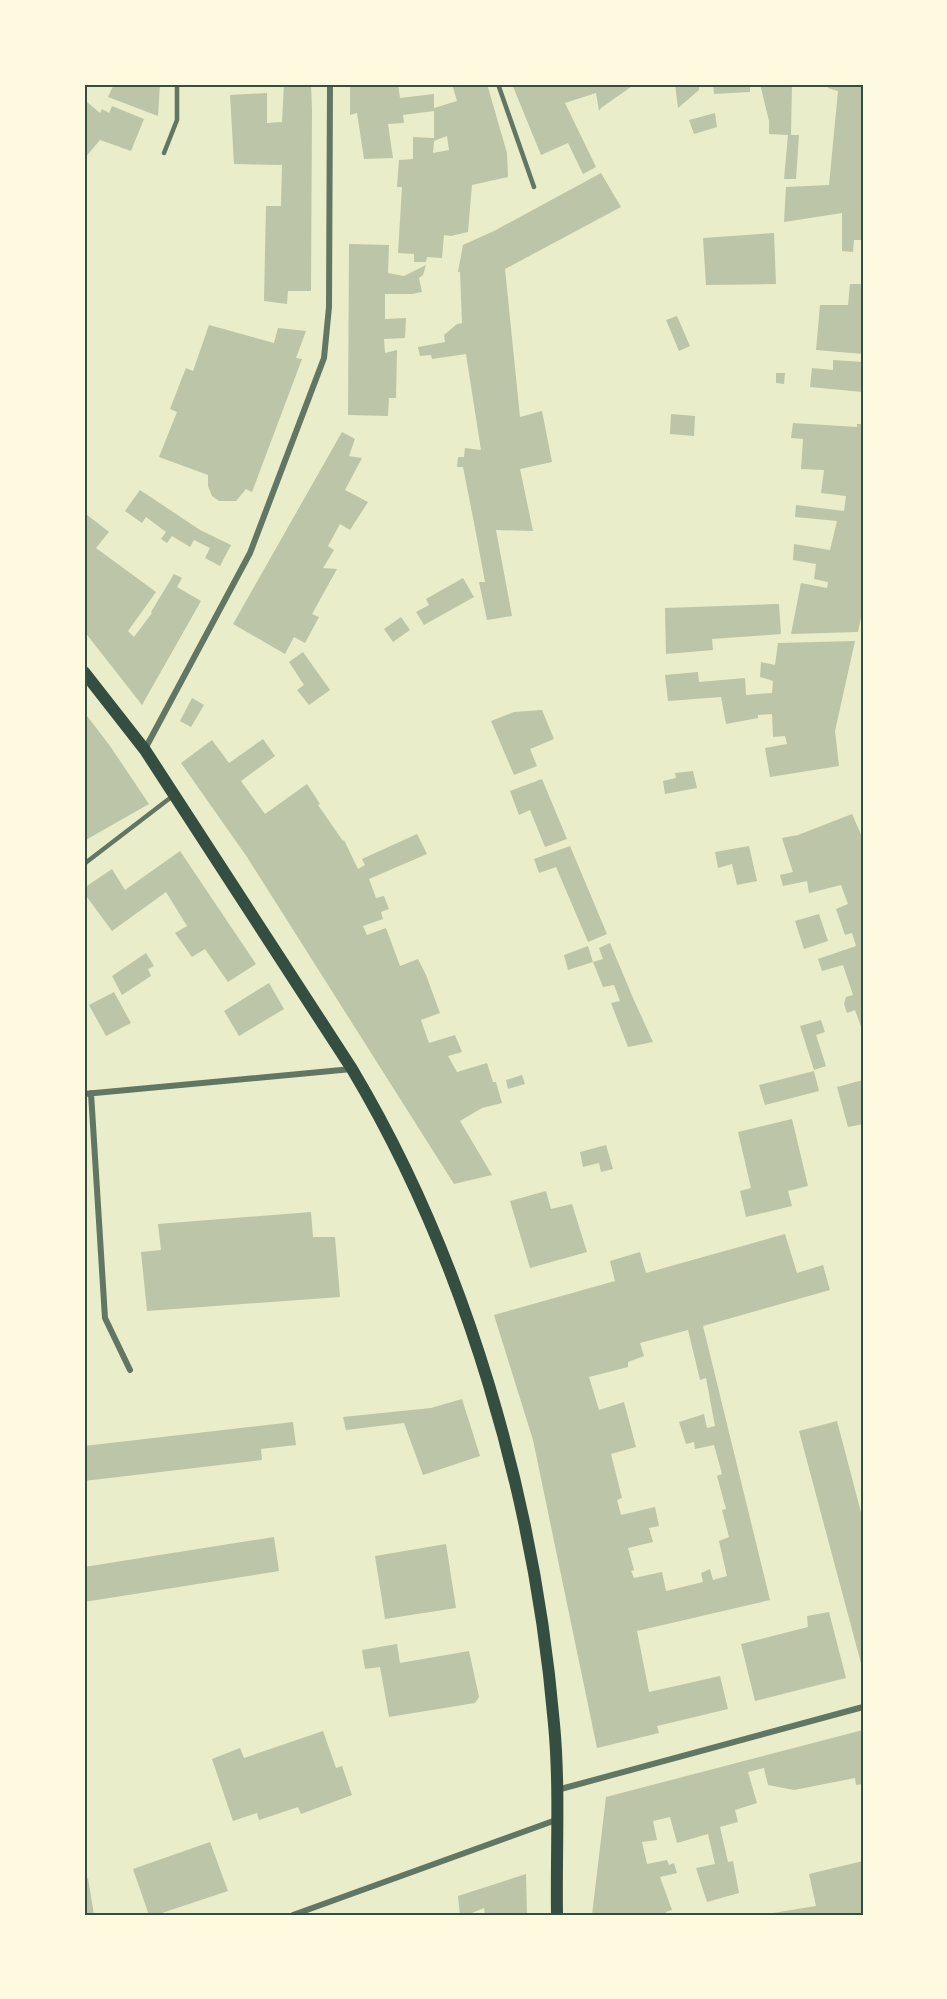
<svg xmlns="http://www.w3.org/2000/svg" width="947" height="1999" font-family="Lato,sans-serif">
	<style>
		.building { fill: #bcc5a7; fill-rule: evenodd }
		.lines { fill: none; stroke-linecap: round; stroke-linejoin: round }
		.service { stroke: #617663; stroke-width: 4.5 }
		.minor { stroke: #617663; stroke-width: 6 }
		.secondary { stroke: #344e41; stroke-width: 12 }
		.neatline { fill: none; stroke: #344e41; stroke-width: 2 }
	</style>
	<rect width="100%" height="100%" fill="#e9edc9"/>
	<path class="building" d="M 114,84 L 160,84 L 158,116 L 108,97 Z
		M 284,84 L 311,84 L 312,109 L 311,291 L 288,291 L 287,304 L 264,301 L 266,206 L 281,206 L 282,165 L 234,164 L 230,95 L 267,93 L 267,123 L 282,122 Z
		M 350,84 L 398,84 L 400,98 L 434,94 L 434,108 L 457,101 L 452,84 L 487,84 L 507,153 L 508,177 L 472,185 L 468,232 L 451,236 L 444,235 L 442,258 L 427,257 L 426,262 L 414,262 L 414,254 L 398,253 L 402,187 L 397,187 L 399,160 L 413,159 L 413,137 L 434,138 L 434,111 L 403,115 L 404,123 L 388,124 L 393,158 L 364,159 L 357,113 L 350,115 ZM 447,136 L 449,150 L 433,153 L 434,141 Z
		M 512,84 L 556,85 L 635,84 L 601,108 L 599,111 L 596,93 L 565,103 L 596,167 L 583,174 L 568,143 L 541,155 Z
		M 675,84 L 699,84 L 699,90 L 678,108 Z
		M 713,84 L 750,84 L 750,92 L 714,94 Z
		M 760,84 L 792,84 L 791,135 L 799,135 L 796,179 L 784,179 L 788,135 L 769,134 L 769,121 Z
		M 828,84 L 863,84 L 863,170 L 861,199 L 863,199 L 863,240 L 854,240 L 853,252 L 842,251 L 842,213 L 784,222 L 786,187 L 829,185 L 838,91 L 828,88 Z
		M 87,102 L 100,113 L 102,109 L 109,113 L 112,106 L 144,119 L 131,151 L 100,140 L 84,159 L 84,107 Z
		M 715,113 L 717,127 L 694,134 L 689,120 Z
		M 601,173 L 621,207 L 505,269 L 520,417 L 542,411 L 552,462 L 520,469 L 533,531 L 496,530 L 512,616 L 487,620 L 479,582 L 485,582 L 475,528 L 463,467 L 457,467 L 458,457 L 464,457 L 465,448 L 481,450 L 466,354 L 432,359 L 431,355 L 420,356 L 418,347 L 445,342 L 444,335 L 457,324 L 462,323 L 460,272 L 458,272 L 463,245 L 494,231 Z
		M 774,233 L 776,284 L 706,285 L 703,238 Z
		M 349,244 L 389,245 L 388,273 L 404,276 L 426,265 L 423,275 L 419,278 L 422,292 L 412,294 L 385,294 L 385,319 L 406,318 L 405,338 L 384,339 L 385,353 L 397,350 L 396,398 L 389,398 L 388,416 L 348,415 Z
		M 850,284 L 863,284 L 863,354 L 816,350 L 820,305 L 848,305 Z
		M 677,316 L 690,346 L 679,351 L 666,320 Z
		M 209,325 L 274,343 L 278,328 L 306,331 L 296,358 L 302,359 L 252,492 L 246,489 L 236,501 L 219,501 L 212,496 L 208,486 L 208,475 L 159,457 L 177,412 L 170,409 L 180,383 L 186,368 L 193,371 Z
		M 833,360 L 863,362 L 863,392 L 810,387 L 812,368 L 833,370 Z
		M 776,373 L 785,373 L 784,384 L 776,383 Z
		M 671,414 L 695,416 L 694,436 L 670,434 Z
		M 793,423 L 857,427 L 857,424 L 863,424 L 863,608 L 858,632 L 791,634 L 801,583 L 827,588 L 828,582 L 814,579 L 816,564 L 793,560 L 794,544 L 830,550 L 837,521 L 795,517 L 796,505 L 844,511 L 846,496 L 821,493 L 824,470 L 801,469 L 803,439 L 791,438 Z
		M 342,432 L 355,439 L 349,456 L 362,458 L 345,490 L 368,502 L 350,530 L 340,524 L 328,546 L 334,550 L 323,568 L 337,569 L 312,614 L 319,617 L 305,643 L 294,637 L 285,654 L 233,624 Z
		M 140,490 L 200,530 L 231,545 L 220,566 L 205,558 L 210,548 L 194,540 L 190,547 L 172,536 L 167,543 L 161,539 L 166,532 L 146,517 L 142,523 L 125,511 Z
		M 86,514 L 109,532 L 96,548 L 156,592 L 128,631 L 134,637 L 152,613 L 151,612 L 174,574 L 182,578 L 177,587 L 201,601 L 142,705 L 84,631 L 84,517 Z
		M 463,578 L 474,597 L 424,625 L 416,612 L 429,605 L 426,599 Z
		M 779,604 L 781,634 L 712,639 L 713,650 L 666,654 L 665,608 Z
		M 401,617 L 410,630 L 393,642 L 384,629 Z
		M 855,641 L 835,731 L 839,766 L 770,777 L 765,748 L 787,744 L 785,736 L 773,737 L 772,714 L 758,715 L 758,718 L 726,724 L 721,697 L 668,701 L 665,675 L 698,672 L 699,682 L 745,678 L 746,695 L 772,693 L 773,681 L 760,677 L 761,662 L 775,665 L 778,643 Z
		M 303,652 L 330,690 L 309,705 L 297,690 L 304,685 L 289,662 Z
		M 192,698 L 204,705 L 191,727 L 180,721 Z
		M 542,710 L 554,739 L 530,749 L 537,766 L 514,775 L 491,721 L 514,712 Z
		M 84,712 L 110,746 L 149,804 L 84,841 Z
		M 263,739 L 275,756 L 241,781 L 265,814 L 307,784 L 320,804 L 318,805 L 343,841 L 344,840 L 358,869 L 365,865 L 362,859 L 417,834 L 427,854 L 369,879 L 376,898 L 384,896 L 389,909 L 381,912 L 383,919 L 363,926 L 367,935 L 386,928 L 400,966 L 418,959 L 426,975 L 440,1013 L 421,1020 L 429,1043 L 455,1035 L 462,1052 L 448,1056 L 457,1072 L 487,1063 L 493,1082 L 496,1082 L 502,1103 L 482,1108 L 460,1121 L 492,1175 L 454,1184 L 247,857 L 181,763 L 212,740 L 229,763 Z
		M 693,771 L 697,788 L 665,794 L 663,781 L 676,778 L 675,773 Z
		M 542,779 L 567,839 L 545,847 L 530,810 L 519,815 L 510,791 Z
		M 852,814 L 863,839 L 863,1032 L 855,1010 L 847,1013 L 844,1004 L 846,997 L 853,995 L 843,965 L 822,971 L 818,959 L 856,946 L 852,933 L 845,935 L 836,909 L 848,904 L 841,885 L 809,893 L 807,881 L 783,886 L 780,875 L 793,872 L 782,838 L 798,835 Z
		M 570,846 L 607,934 L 588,942 L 556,867 L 539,873 L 534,859 Z
		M 749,846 L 757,881 L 737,885 L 732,864 L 718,868 L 715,852 Z
		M 180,851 L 256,964 L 228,982 L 205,949 L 192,957 L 175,933 L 187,926 L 166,892 L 112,931 L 84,893 L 84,888 L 112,869 L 125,890 Z
		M 819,914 L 828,941 L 804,949 L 795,921 Z
		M 610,943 L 633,998 L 653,1042 L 628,1047 L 611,1003 L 620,1001 L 614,985 L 603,987 L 593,962 L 603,959 L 599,948 Z
		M 588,946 L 593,962 L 568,970 L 564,955 Z
		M 146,953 L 154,966 L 148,969 L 151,976 L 122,995 L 112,976 Z
		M 269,983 L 284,1009 L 239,1036 L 224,1011 Z
		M 114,992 L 131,1023 L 106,1036 L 89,1005 Z
		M 821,1020 L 825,1032 L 816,1035 L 826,1066 L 814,1070 L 800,1026 Z
		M 814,1071 L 819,1091 L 765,1105 L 759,1085 Z
		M 522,1075 L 525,1084 L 508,1089 L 506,1080 Z
		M 863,1080 L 863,1124 L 848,1127 L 837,1087 Z
		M 792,1119 L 808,1186 L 788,1191 L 792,1206 L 746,1217 L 740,1191 L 751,1188 L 738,1132 Z
		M 606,1145 L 613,1169 L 601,1172 L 599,1163 L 583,1167 L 580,1152 Z
		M 546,1191 L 551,1209 L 572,1204 L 587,1252 L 530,1268 L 510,1201 Z
		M 311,1212 L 313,1237 L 335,1237 L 340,1297 L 147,1311 L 141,1252 L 161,1250 L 158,1224 Z
		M 785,1234 L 797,1273 L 823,1265 L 830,1290 L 703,1326 L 770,1600 L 637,1631 L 649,1692 L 720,1676 L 728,1709 L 657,1726 L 659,1733 L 597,1748 L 533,1440 L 494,1315 L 615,1281 L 610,1261 L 640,1252 L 646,1273 ZM 688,1330 L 700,1380 L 706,1378 L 715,1426 L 707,1428 L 704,1414 L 679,1422 L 686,1444 L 694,1442 L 695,1449 L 714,1445 L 722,1474 L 717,1476 L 726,1509 L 722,1510 L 729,1537 L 719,1541 L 727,1576 L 713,1580 L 710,1569 L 701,1573 L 703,1582 L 666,1591 L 662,1572 L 634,1578 L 631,1571 L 634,1570 L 628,1548 L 653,1542 L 649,1528 L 659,1526 L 655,1507 L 621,1515 L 617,1500 L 622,1498 L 611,1454 L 636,1447 L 624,1402 L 599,1410 L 589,1377 L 628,1367 L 628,1362 L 644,1356 L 640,1343 Z
		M 462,1399 L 480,1456 L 423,1475 L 404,1423 L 346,1430 L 343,1417 L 431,1408 Z
		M 837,1421 L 863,1520 L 862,1667 L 799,1431 Z
		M 293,1422 L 296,1445 L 261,1449 L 262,1460 L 84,1481 L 84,1446 Z
		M 274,1537 L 279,1571 L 84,1602 L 84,1567 Z
		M 446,1544 L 456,1608 L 385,1619 L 375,1556 Z
		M 829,1612 L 846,1678 L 755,1701 L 741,1644 L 808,1627 L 807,1616 Z
		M 397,1644 L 400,1663 L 469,1651 L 479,1697 L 475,1703 L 389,1717 L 380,1667 L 365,1669 L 362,1650 Z
		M 863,1730 L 863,1784 L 856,1785 L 855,1778 L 794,1790 L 768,1785 L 764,1768 L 748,1772 L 757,1803 L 735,1810 L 738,1822 L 720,1827 L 728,1862 L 733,1861 L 739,1893 L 707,1902 L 696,1868 L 715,1864 L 708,1834 L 677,1843 L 670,1817 L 653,1821 L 657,1840 L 642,1842 L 647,1864 L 667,1860 L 669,1865 L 674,1863 L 677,1873 L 660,1877 L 672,1910 L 666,1912 L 667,1915 L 592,1915 L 606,1797 Z
		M 323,1731 L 336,1768 L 342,1766 L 352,1795 L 301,1814 L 298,1807 L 259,1820 L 257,1813 L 233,1821 L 212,1759 L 240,1748 L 244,1758 Z
		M 210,1842 L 228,1891 L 156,1915 L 149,1915 L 133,1869 Z
		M 863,1861 L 863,1915 L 761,1915 L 816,1906 L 809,1874 Z
		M 526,1874 L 527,1915 L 485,1915 L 484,1908 L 467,1915 L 460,1915 L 458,1896 Z
		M 84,1878 L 88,1878 L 94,1915 L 84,1915 Z"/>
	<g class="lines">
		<path class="service" d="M 498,84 L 534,187
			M 164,153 L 177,120 L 177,84
			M 84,864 L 174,795"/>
		<path class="minor" d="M 145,749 L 250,553 L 324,358 L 329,307 L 330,84
			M 91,1093 L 105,1318 L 130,1370
			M 84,1094 L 352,1069
			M 557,1790 L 863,1707
			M 293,1915 L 556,1820"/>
		<path class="secondary" d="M 84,672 L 145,750 L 352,1069 C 467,1262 535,1501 554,1724 C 560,1787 556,1852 557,1915"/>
	</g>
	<rect width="947" height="1999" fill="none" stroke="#fefae0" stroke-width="171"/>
	<rect x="86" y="86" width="776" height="1828" class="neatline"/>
</svg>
